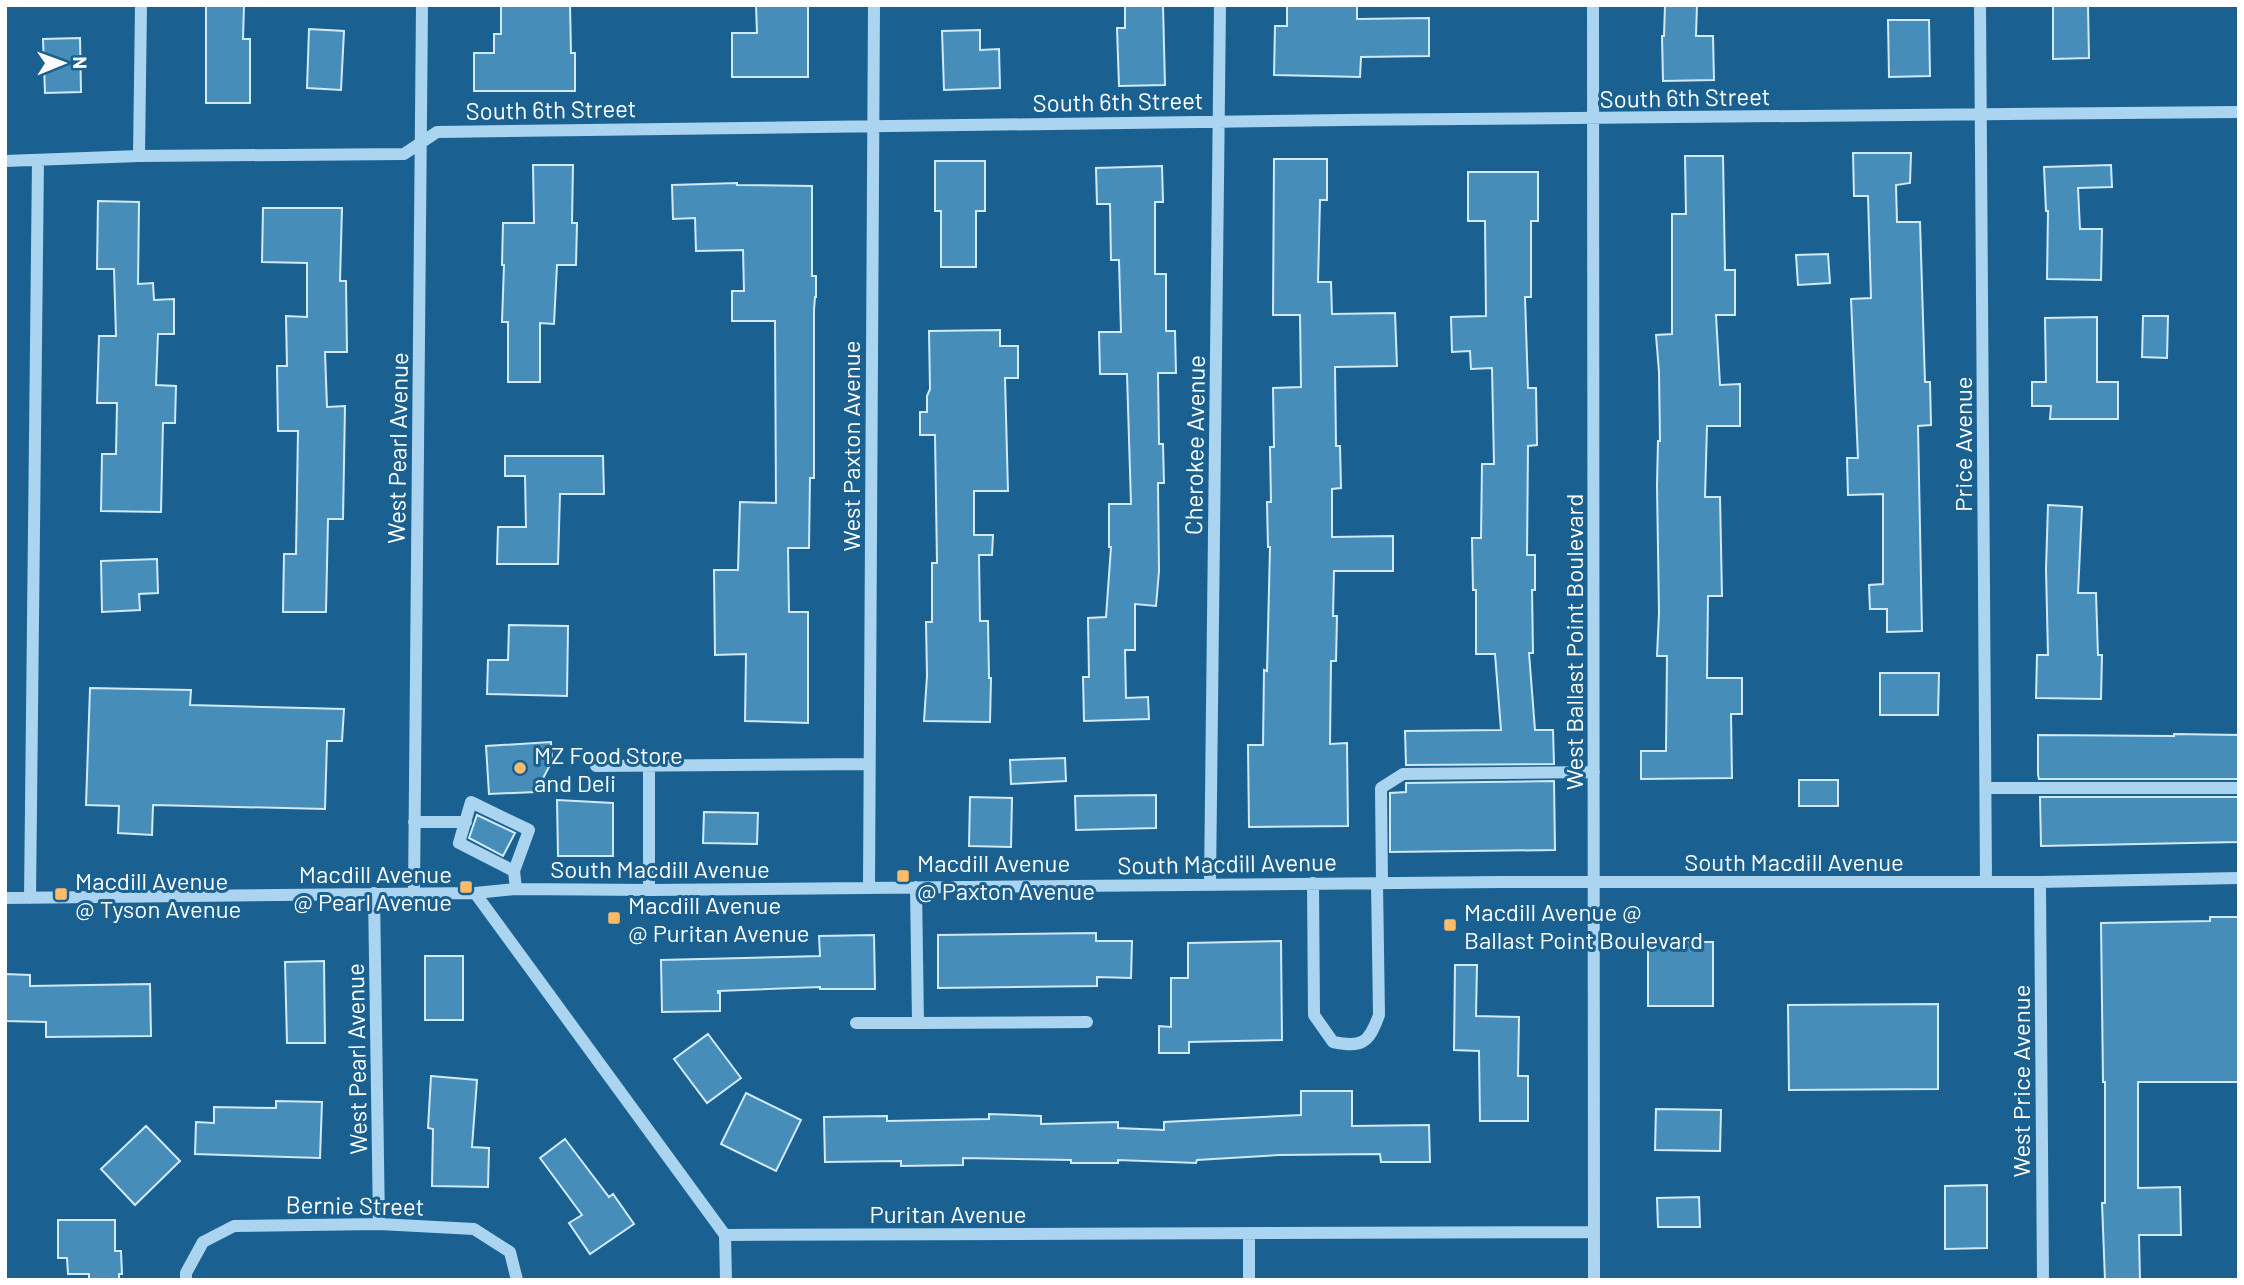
<svg xmlns="http://www.w3.org/2000/svg" width="2244" height="1285" font-family="Barlow,sans-serif">
	<style>
		.building { fill: #478dba; stroke: #d0eafa; stroke-width: 2 }
		.lines { fill: none; stroke-linecap: round; stroke-linejoin: round }
		.minor { stroke: #aad4ef; stroke-width: 12 }
		.poi-dot { fill: #ffbc68; stroke: #1a6191; stroke-width: 2.5 }
		.labels { text-anchor: middle; dominant-baseline: central; stroke-width: 6; stroke-linejoin: round; paint-order: stroke }
		.street-label { font-size: 24px; fill: #fff; stroke: #1a6191 }
		.poi-label { font-size: 24px; fill: #fff; stroke: #1a6191; text-anchor: start }
	</style>
	<rect width="100%" height="100%" fill="#1a6191"/>
	<path class="building" d="M 206,5 L 244,5 L 243,39 L 250,39 L 250,103 L 206,103 Z
		M 501,5 L 570,5 L 571,53 L 575,53 L 575,91 L 474,91 L 474,53 L 494,53 L 494,34 L 501,34 Z
		M 756,5 L 808,5 L 808,77 L 732,77 L 732,33 L 757,33 Z
		M 1125,5 L 1163,5 L 1165,85 L 1119,86 L 1117,28 L 1125,28 Z
		M 1287,5 L 1357,5 L 1357,19 L 1429,18 L 1429,56 L 1361,57 L 1360,77 L 1274,75 L 1275,26 L 1287,26 Z
		M 1665,5 L 1697,5 L 1696,36 L 1713,36 L 1714,80 L 1663,81 L 1662,36 L 1664,36 Z
		M 2053,6 L 2088,6 L 2089,58 L 2053,59 Z
		M 1888,20 L 1929,20 L 1930,76 L 1889,77 Z
		M 309,29 L 344,31 L 341,90 L 307,88 Z
		M 980,30 L 980,50 L 999,49 L 1000,88 L 944,90 L 942,31 Z
		M 80,38 L 81,92 L 45,93 L 43,39 Z
		M 1853,153 L 1911,153 L 1910,183 L 1896,185 L 1897,222 L 1920,222 L 1925,382 L 1930,382 L 1931,425 L 1918,426 L 1922,631 L 1887,632 L 1887,609 L 1870,609 L 1869,585 L 1883,584 L 1883,494 L 1848,495 L 1847,458 L 1858,458 L 1851,299 L 1871,298 L 1868,196 L 1854,196 Z
		M 1685,156 L 1723,156 L 1725,270 L 1735,270 L 1735,315 L 1716,315 L 1720,385 L 1740,384 L 1740,426 L 1707,426 L 1705,497 L 1720,497 L 1722,596 L 1708,596 L 1707,678 L 1742,678 L 1742,714 L 1731,714 L 1732,778 L 1641,779 L 1641,751 L 1666,751 L 1667,656 L 1657,656 L 1659,613 L 1657,485 L 1658,441 L 1660,441 L 1659,372 L 1656,335 L 1672,334 L 1672,214 L 1686,214 Z
		M 1274,159 L 1327,159 L 1327,200 L 1320,200 L 1318,282 L 1331,282 L 1332,314 L 1395,313 L 1397,366 L 1335,367 L 1336,446 L 1340,446 L 1341,488 L 1332,489 L 1332,537 L 1393,536 L 1393,571 L 1334,571 L 1333,616 L 1337,616 L 1336,661 L 1331,661 L 1330,744 L 1347,743 L 1348,826 L 1249,827 L 1248,745 L 1263,745 L 1264,670 L 1267,671 L 1270,547 L 1268,547 L 1267,502 L 1271,502 L 1270,447 L 1274,447 L 1273,388 L 1301,387 L 1300,315 L 1273,315 Z
		M 935,161 L 985,161 L 985,211 L 976,211 L 976,267 L 941,267 L 941,211 L 935,211 Z
		M 533,165 L 573,165 L 572,223 L 577,223 L 576,265 L 557,265 L 554,324 L 540,323 L 540,382 L 508,382 L 508,322 L 502,322 L 504,265 L 502,265 L 503,223 L 534,223 Z
		M 2111,165 L 2112,187 L 2078,188 L 2080,229 L 2102,229 L 2101,280 L 2047,279 L 2048,211 L 2046,211 L 2044,167 Z
		M 1162,166 L 1163,202 L 1155,202 L 1155,274 L 1166,274 L 1166,331 L 1175,331 L 1176,373 L 1158,373 L 1159,444 L 1163,444 L 1164,483 L 1158,483 L 1159,571 L 1156,606 L 1135,604 L 1135,650 L 1125,650 L 1126,698 L 1148,697 L 1149,719 L 1084,721 L 1083,677 L 1089,677 L 1088,618 L 1106,617 L 1111,547 L 1109,547 L 1109,504 L 1131,504 L 1127,374 L 1100,374 L 1099,332 L 1121,332 L 1119,260 L 1111,260 L 1110,204 L 1097,204 L 1096,168 Z
		M 1468,172 L 1538,172 L 1538,221 L 1531,221 L 1531,297 L 1525,297 L 1528,388 L 1536,388 L 1537,445 L 1528,446 L 1527,555 L 1535,555 L 1535,590 L 1532,590 L 1533,653 L 1529,653 L 1535,730 L 1553,730 L 1554,764 L 1406,765 L 1405,731 L 1501,730 L 1495,654 L 1476,654 L 1476,590 L 1473,590 L 1472,538 L 1481,538 L 1482,464 L 1494,464 L 1492,368 L 1471,369 L 1470,351 L 1452,352 L 1451,317 L 1486,316 L 1485,221 L 1468,221 Z
		M 737,183 L 737,185 L 812,186 L 812,276 L 816,276 L 816,297 L 815,297 L 814,310 L 814,478 L 810,478 L 809,548 L 788,548 L 789,612 L 808,612 L 808,723 L 745,721 L 746,654 L 715,655 L 714,570 L 738,570 L 740,502 L 776,503 L 775,321 L 732,321 L 732,291 L 744,291 L 743,250 L 696,251 L 695,218 L 673,219 L 672,185 Z
		M 98,201 L 139,202 L 138,284 L 153,283 L 154,300 L 174,299 L 174,334 L 158,334 L 156,385 L 176,386 L 175,423 L 163,423 L 161,512 L 101,511 L 102,454 L 116,454 L 117,403 L 97,403 L 99,336 L 116,336 L 114,269 L 97,269 Z
		M 263,208 L 342,208 L 340,281 L 346,281 L 347,352 L 325,352 L 327,407 L 345,406 L 343,519 L 328,519 L 326,612 L 283,612 L 284,554 L 296,554 L 298,431 L 278,431 L 277,366 L 287,366 L 286,316 L 307,317 L 307,263 L 262,262 Z
		M 1828,254 L 1830,283 L 1798,285 L 1796,255 Z
		M 2143,316 L 2168,316 L 2167,358 L 2142,357 Z
		M 2097,317 L 2097,382 L 2118,382 L 2118,419 L 2050,419 L 2051,406 L 2032,406 L 2032,382 L 2046,382 L 2045,318 Z
		M 1000,330 L 1000,346 L 1018,346 L 1018,378 L 1005,378 L 1008,491 L 974,491 L 974,535 L 993,535 L 992,555 L 979,555 L 980,621 L 988,621 L 989,678 L 991,678 L 990,722 L 924,721 L 927,676 L 926,622 L 932,622 L 932,563 L 937,563 L 935,435 L 920,435 L 920,412 L 927,412 L 927,396 L 930,389 L 929,331 Z
		M 505,456 L 603,456 L 604,494 L 560,494 L 558,564 L 497,564 L 498,527 L 526,527 L 525,476 L 505,476 Z
		M 2048,505 L 2082,507 L 2078,593 L 2096,593 L 2098,655 L 2102,655 L 2101,699 L 2036,698 L 2037,655 L 2048,655 L 2046,569 Z
		M 157,559 L 158,593 L 139,594 L 140,610 L 102,612 L 101,561 Z
		M 509,625 L 568,626 L 567,696 L 487,694 L 488,660 L 508,660 Z
		M 1880,673 L 1939,673 L 1938,715 L 1880,715 Z
		M 90,688 L 191,690 L 190,705 L 344,709 L 342,741 L 327,741 L 325,809 L 153,805 L 152,835 L 118,833 L 119,806 L 86,805 Z
		M 2174,734 L 2239,735 L 2239,779 L 2039,779 L 2038,775 L 2038,735 L 2174,736 Z
		M 551,742 L 552,761 L 536,792 L 489,794 L 486,746 Z
		M 1065,758 L 1066,781 L 1011,784 L 1010,760 Z
		M 1799,780 L 1838,780 L 1838,806 L 1799,806 Z
		M 1554,781 L 1555,850 L 1390,852 L 1390,793 L 1406,792 L 1406,783 Z
		M 1156,795 L 1156,828 L 1076,830 L 1075,796 Z
		M 970,797 L 1012,798 L 1011,847 L 969,846 Z
		M 2040,797 L 2239,797 L 2239,842 L 2041,846 Z
		M 557,800 L 613,803 L 613,856 L 558,856 Z
		M 704,812 L 758,813 L 757,844 L 703,843 Z
		M 477,815 L 515,833 L 503,856 L 469,838 Z
		M 2210,917 L 2239,917 L 2239,1082 L 2138,1082 L 2138,1188 L 2180,1187 L 2181,1235 L 2139,1235 L 2140,1280 L 2105,1280 L 2102,1203 L 2105,1203 L 2105,1082 L 2103,1082 L 2101,923 L 2210,921 Z
		M 1096,933 L 1096,941 L 1132,941 L 1131,978 L 1097,977 L 1097,986 L 938,988 L 938,935 Z
		M 874,935 L 875,989 L 820,989 L 820,987 L 718,991 L 718,993 L 720,993 L 720,1011 L 662,1012 L 661,960 L 820,956 L 819,936 Z
		M 1281,941 L 1282,1040 L 1189,1042 L 1189,1053 L 1159,1053 L 1159,1026 L 1171,1027 L 1171,978 L 1188,978 L 1188,943 Z
		M 1648,942 L 1713,942 L 1713,1006 L 1648,1006 Z
		M 425,956 L 463,956 L 463,1020 L 425,1020 Z
		M 324,961 L 325,1043 L 287,1043 L 285,962 Z
		M 1455,965 L 1477,965 L 1476,1016 L 1519,1017 L 1518,1076 L 1528,1076 L 1528,1121 L 1480,1121 L 1479,1051 L 1454,1050 Z
		M 5,974 L 30,975 L 30,986 L 150,984 L 151,1036 L 46,1037 L 46,1022 L 5,1021 Z
		M 1938,1004 L 1938,1089 L 1789,1090 L 1788,1005 Z
		M 708,1034 L 741,1078 L 707,1103 L 674,1059 Z
		M 431,1076 L 477,1080 L 472,1147 L 489,1148 L 488,1187 L 432,1186 L 433,1129 L 428,1128 Z
		M 1301,1091 L 1352,1091 L 1352,1126 L 1429,1125 L 1430,1162 L 1381,1162 L 1380,1154 L 1279,1155 L 1197,1160 L 1196,1163 L 1118,1160 L 1118,1163 L 1071,1163 L 1071,1160 L 963,1158 L 963,1165 L 901,1166 L 901,1161 L 825,1162 L 824,1117 L 887,1116 L 887,1121 L 989,1119 L 989,1114 L 1041,1116 L 1041,1124 L 1118,1122 L 1118,1128 L 1164,1130 L 1164,1122 L 1301,1115 Z
		M 746,1093 L 801,1120 L 776,1171 L 721,1144 Z
		M 276,1101 L 322,1102 L 320,1158 L 195,1154 L 196,1122 L 214,1123 L 214,1107 L 276,1108 Z
		M 1656,1109 L 1721,1110 L 1720,1151 L 1655,1150 Z
		M 146,1126 L 180,1161 L 135,1205 L 101,1169 Z
		M 565,1139 L 609,1197 L 613,1194 L 634,1224 L 590,1254 L 569,1223 L 582,1215 L 540,1158 Z
		M 1987,1185 L 1987,1248 L 1945,1249 L 1945,1186 Z
		M 1699,1197 L 1700,1227 L 1658,1227 L 1657,1198 Z
		M 58,1220 L 115,1220 L 115,1251 L 121,1251 L 122,1274 L 119,1274 L 119,1280 L 89,1280 L 89,1274 L 68,1274 L 67,1258 L 58,1258 Z"/>
	<g class="lines">
		<path class="minor" d="M 1593,5 L 1594,1280
			M 1980,5 L 1986,882
			M 139,156 L 141,5
			M 5,161 L 139,156 L 404,154 L 437,132 C 1038,123 1638,116 2239,112
			M 596,766 L 869,764
			M 1986,788 L 2239,788
			M 414,822 L 466,822
			M 514,871 L 459,843 L 471,802 L 529,830 L 514,871 L 516,889
			M 2040,882 L 2043,1280
			M 1313,883 L 1314,1015 L 1333,1042 C 1362,1048 1369,1043 1379,1015 L 1377,883
			M 1382,883 L 1381,788 L 1403,774 L 1594,772
			M 1210,884 L 1220,5
			M 869,887 L 874,5
			M 916,887 L 918,1023 L 1087,1022
			M 649,890 L 649,766
			M 414,892 L 422,5
			M 374,893 L 379,1224
			M 475,893 L 725,1235 L 1594,1232
			M 5,898 L 475,893 L 516,889 L 649,890 L 1501,882 L 2040,882 L 2239,878
			M 30,898 L 38,160
			M 856,1023 L 918,1023
			M 1249,1233 L 1249,1280
			M 725,1235 L 726,1280
			M 186,1280 L 186,1273 L 203,1242 L 234,1226 L 379,1224 L 474,1229 L 510,1252 L 517,1280"/>
	</g>
	<g class="poi-dot">
		<circle cx="520" cy="768" r="7"/>
		<rect x="896" y="869" width="14" height="14" rx="3.5"/>
		<rect x="459" y="880" width="14" height="14" rx="3.5"/>
		<rect x="54" y="887" width="14" height="14" rx="3.5"/>
		<rect x="607" y="911" width="14" height="14" rx="3.5"/>
		<rect x="1443" y="918" width="14" height="14" rx="3.5"/>
	</g>
	<g class="labels">
		<g class="street-label">
			<text transform="translate(1685 97) rotate(-1)">South 6th Street</text>
			<text transform="translate(1118 101) rotate(-1)">South 6th Street</text>
			<text transform="translate(551 109) rotate(-1)">South 6th Street</text>
			<text transform="translate(1962 444) rotate(-90)">Price Avenue</text>
			<text transform="translate(1194 445) rotate(-89)">Cherokee Avenue</text>
			<text transform="translate(850 446) rotate(-90)">West Paxton Avenue</text>
			<text transform="translate(397 448) rotate(-89)">West Pearl Avenue</text>
			<text transform="translate(1573 642) rotate(-90)">West Ballast Point Boulevard</text>
			<text x="1794" y="861">South Macdill Avenue</text>
			<text transform="translate(1227 863) rotate(-1)">South Macdill Avenue</text>
			<text x="660" y="868">South Macdill Avenue</text>
			<text transform="translate(356 1059) rotate(-91)">West Pearl Avenue</text>
			<text transform="translate(2020 1081) rotate(-90)">West Price Avenue</text>
			<text transform="translate(355 1205) rotate(1)">Bernie Street</text>
			<text x="948" y="1213">Puritan Avenue</text>
		</g>
		<g class="poi-label">
			<text x="534" y="754">MZ Food Store<tspan x="534" dy="28">and Deli</tspan></text>
			<text x="917" y="862">Macdill Avenue<tspan x="917" dy="28">@ Paxton Avenue</tspan></text>
			<text x="452" y="873" text-anchor="end">Macdill Avenue<tspan x="452" dy="28">@ Pearl Avenue</tspan></text>
			<text x="75" y="880">Macdill Avenue<tspan x="75" dy="28">@ Tyson Avenue</tspan></text>
			<text x="628" y="904">Macdill Avenue<tspan x="628" dy="28">@ Puritan Avenue</tspan></text>
			<text x="1464" y="911">Macdill Avenue @<tspan x="1464" dy="28">Ballast Point Boulevard</tspan></text>
		</g>
	</g>
	<rect width="2244" height="1285" fill="none" stroke="#ffffff" stroke-width="14"/>
	<g transform="translate(63 63) rotate(89)" stroke="#1a6191" stroke-width="5" paint-order="stroke">
	<path d="M0-5L12 26L0 18L-12 26Z" fill="#ffffff"/>
	<text y="-10" font-size="19" font-weight="bold" text-anchor="middle" fill="#ffffff">N</text>
	</g>
</svg>
